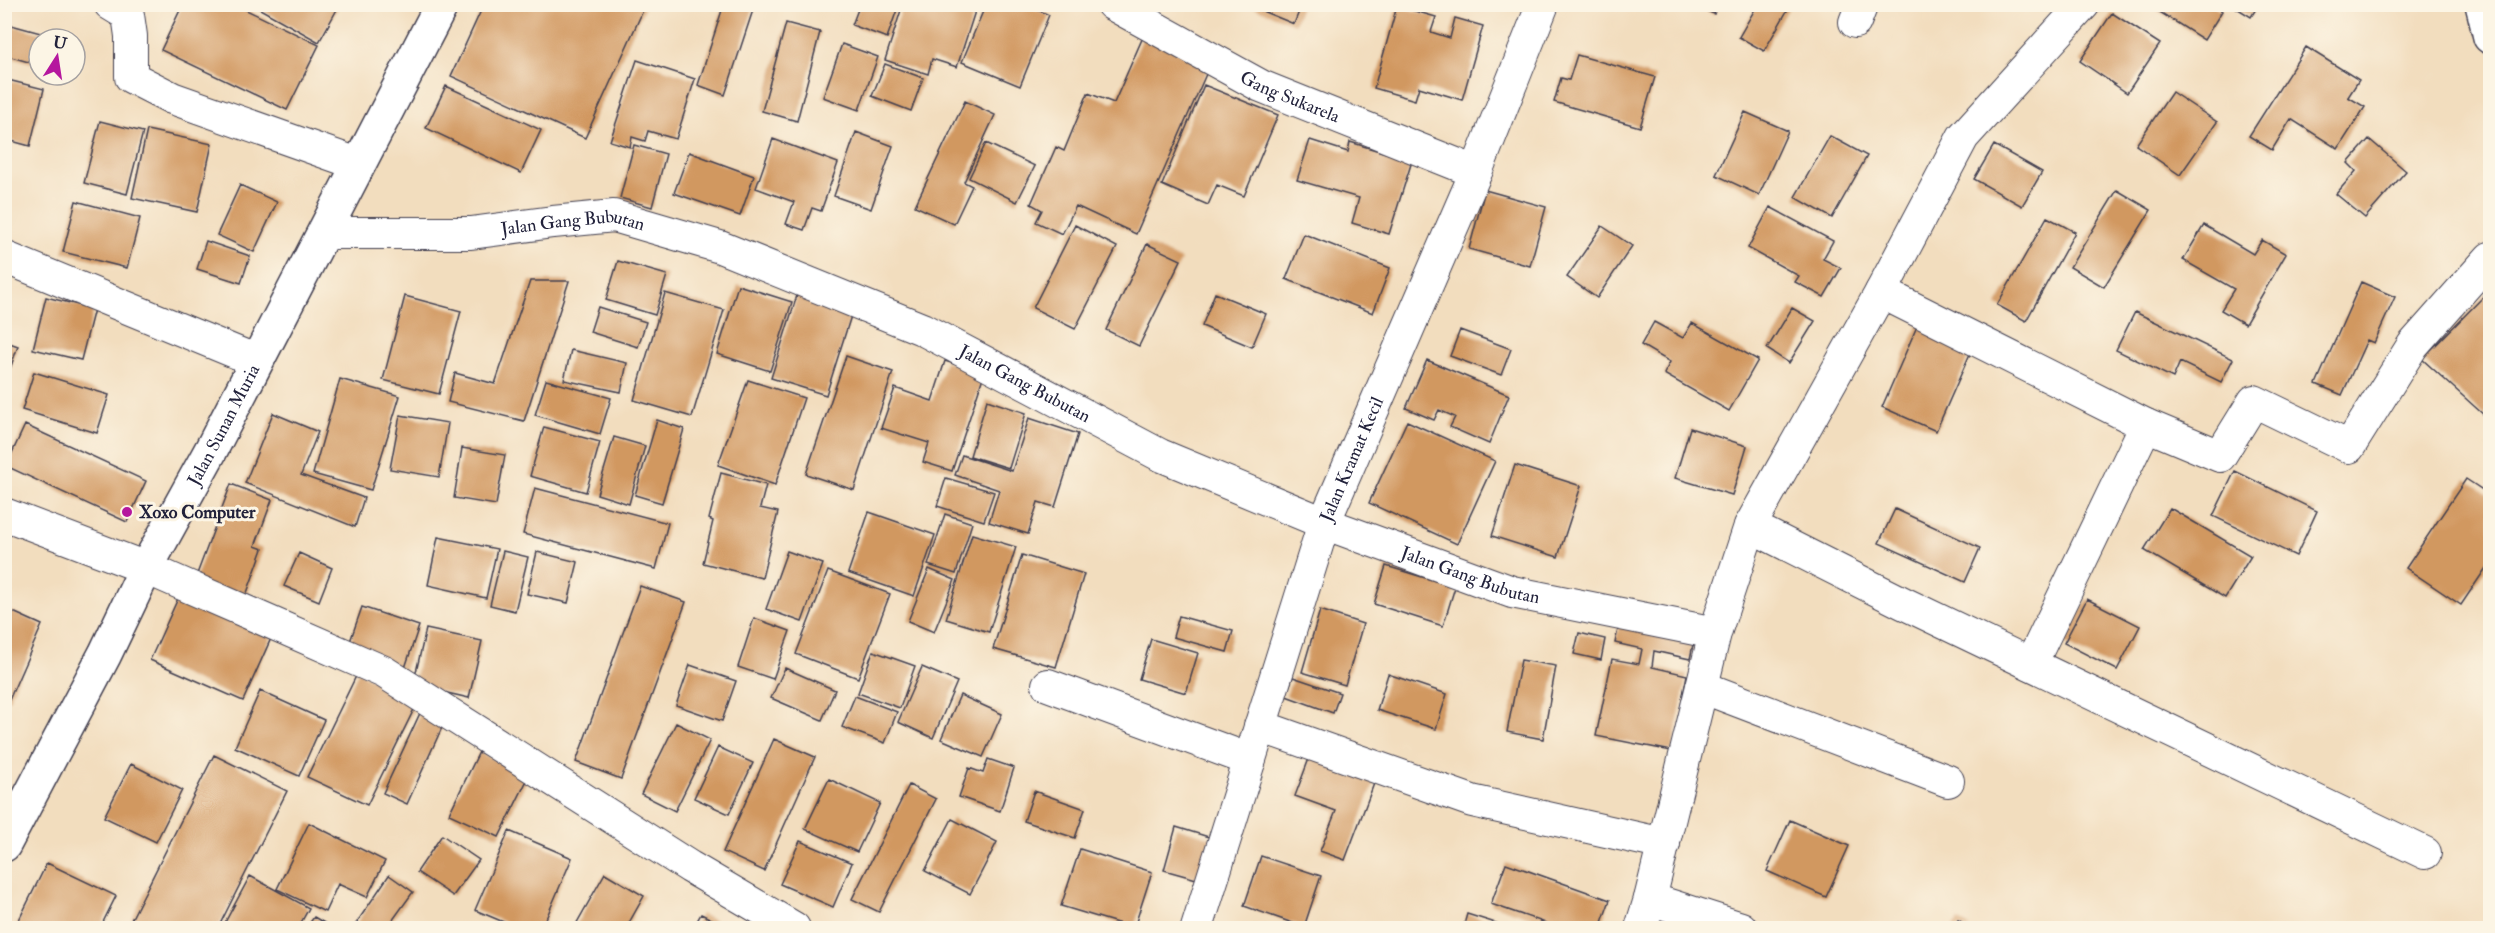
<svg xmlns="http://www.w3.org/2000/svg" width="2495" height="933" font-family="'IM FELL Double Pica',serif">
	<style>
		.building { fill: #d19860 }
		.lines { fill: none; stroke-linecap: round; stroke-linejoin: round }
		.minor-casing { stroke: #413e4f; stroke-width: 34 }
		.secondary-casing { stroke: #413e4f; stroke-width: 36 }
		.minor { stroke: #fff; stroke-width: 32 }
		.secondary { stroke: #fff; stroke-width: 33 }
		.poi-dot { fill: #b5179e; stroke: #fcf5e5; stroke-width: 2 }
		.labels { text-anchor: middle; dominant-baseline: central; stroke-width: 6; stroke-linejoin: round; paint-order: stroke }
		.street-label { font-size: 18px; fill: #22223b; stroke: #fcf5e5 }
		.poi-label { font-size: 18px; font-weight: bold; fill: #22223b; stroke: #fcf5e5; text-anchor: start }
	</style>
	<rect width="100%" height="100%" fill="#fcf5e5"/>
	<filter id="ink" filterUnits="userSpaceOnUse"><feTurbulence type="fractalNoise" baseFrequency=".0167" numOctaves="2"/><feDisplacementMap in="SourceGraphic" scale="12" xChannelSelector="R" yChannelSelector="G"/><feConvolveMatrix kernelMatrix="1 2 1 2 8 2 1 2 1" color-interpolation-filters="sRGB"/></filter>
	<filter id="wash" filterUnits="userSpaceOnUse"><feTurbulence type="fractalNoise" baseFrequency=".008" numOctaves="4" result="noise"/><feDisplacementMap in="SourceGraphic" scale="24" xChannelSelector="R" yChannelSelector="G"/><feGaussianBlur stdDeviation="1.35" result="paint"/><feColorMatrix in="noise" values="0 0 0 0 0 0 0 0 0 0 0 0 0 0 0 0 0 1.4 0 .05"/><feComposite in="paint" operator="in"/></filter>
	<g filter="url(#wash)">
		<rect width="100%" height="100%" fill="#f2ddbe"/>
		<g id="blocks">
			<path class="building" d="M 183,4 L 234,4 L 319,45 L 287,110 L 161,50 Z
				M 251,4 L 340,4 L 319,42 Z
				M 484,4 L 646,4 L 585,138 L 451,76 Z
				M 724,4 L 755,4 L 725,95 L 698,85 Z
				M 860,4 L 899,4 L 887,38 L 852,25 Z
				M 903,4 L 977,5 L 957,67 L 932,59 L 928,74 L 885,60 Z
				M 986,4 L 1024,4 L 1049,15 L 1020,86 L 962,62 Z
				M 1245,4 L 1302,4 L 1294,24 Z
				M 1690,4 L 1718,4 L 1714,14 Z
				M 1758,4 L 1791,4 L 1764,51 L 1739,37 Z
				M 2147,4 L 2212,4 L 2222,11 L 2204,40 Z
				M 2230,4 L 2259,4 L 2251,17 Z
				M 1397,6 L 1436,17 L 1431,32 L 1450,38 L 1455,18 L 1483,26 L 1462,100 L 1419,87 L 1415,100 L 1374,88 Z
				M 2112,13 L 2160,44 L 2127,93 L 2080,61 Z
				M 4,23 L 59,38 L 59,39 L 39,39 L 39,65 L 4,55 Z
				M 786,23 L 820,32 L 797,121 L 762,111 Z
				M 1143,37 L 1210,65 L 1136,234 L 1076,206 L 1062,234 L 1036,222 L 1042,210 L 1031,204 L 1056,147 L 1064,151 L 1088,93 L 1114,103 Z
				M 842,44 L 878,57 L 859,110 L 823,97 Z
				M 2306,47 L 2359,80 L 2348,97 L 2365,107 L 2338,149 L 2291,119 L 2272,150 L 2249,136 Z
				M 1577,55 L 1655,77 L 1640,127 L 1554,102 L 1561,78 L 1569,80 Z
				M 637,60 L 695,79 L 676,139 L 648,131 L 645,141 L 632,137 L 630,147 L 610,141 Z
				M 885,64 L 923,78 L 911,111 L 872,96 Z
				M 4,79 L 44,89 L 30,146 L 4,139 Z
				M 1204,85 L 1278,115 L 1244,196 L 1217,185 L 1208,205 L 1162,185 Z
				M 446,86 L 541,130 L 521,173 L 426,128 Z
				M 2172,92 L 2217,122 L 2180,175 L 2136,145 Z
				M 965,101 L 995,115 L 964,182 L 972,186 L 954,224 L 915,206 Z
				M 1745,112 L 1788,131 L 1759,195 L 1716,175 Z
				M 100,121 L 143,132 L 127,194 L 84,183 Z
				M 147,130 L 212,144 L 197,212 L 132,198 Z
				M 856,132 L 893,146 L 871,209 L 834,196 Z
				M 1830,136 L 1867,156 L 1832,218 L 1795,197 Z
				M 773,139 L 838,163 L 821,211 L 812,208 L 804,230 L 786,224 L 794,202 L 756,188 Z
				M 2369,139 L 2406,171 L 2365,218 L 2336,194 L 2356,171 L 2348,163 Z
				M 1310,140 L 1348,152 L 1350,142 L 1412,161 L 1389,234 L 1352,223 L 1359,198 L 1297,180 Z
				M 986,143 L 1035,166 L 1017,202 L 969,178 Z
				M 634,145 L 666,154 L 652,207 L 620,198 Z
				M 1994,145 L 2042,172 L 2022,206 L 1974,179 Z
				M 689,152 L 754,176 L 740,216 L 674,193 Z
				M 240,185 L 277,202 L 254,252 L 217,235 Z
				M 1485,190 L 1546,207 L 1530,266 L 1469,249 Z
				M 2117,190 L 2151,210 L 2104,287 L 2070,267 Z
				M 76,201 L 140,218 L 127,268 L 63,252 Z
				M 1770,207 L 1833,241 L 1823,259 L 1841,268 L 1824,297 L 1795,282 L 1799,276 L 1748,248 Z
				M 2047,217 L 2075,232 L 2026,321 L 1997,305 Z
				M 1075,225 L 1117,247 L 1075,329 L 1033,308 Z
				M 2204,225 L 2253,254 L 2262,240 L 2286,254 L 2245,324 L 2221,310 L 2234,289 L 2183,260 Z
				M 1602,226 L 1632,246 L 1597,298 L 1567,277 Z
				M 1304,234 L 1390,268 L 1373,313 L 1286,279 Z
				M 206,241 L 250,256 L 241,283 L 197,269 Z
				M 1147,244 L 1181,260 L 1139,346 L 1106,330 Z
				M 618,261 L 667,275 L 655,315 L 606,300 Z
				M 530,281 L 569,281 L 524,421 L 448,402 L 455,373 L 495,384 Z
				M 2361,282 L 2395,297 L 2374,343 L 2367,340 L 2342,395 L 2316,384 Z
				M 738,285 L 792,302 L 770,371 L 717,354 Z
				M 800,286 L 855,303 L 826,395 L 771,378 Z
				M 2490,290 L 2490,409 L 2485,416 L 2422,359 Z
				M 665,293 L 724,310 L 692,417 L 634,400 Z
				M 1215,293 L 1266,314 L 1252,347 L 1202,326 Z
				M 405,296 L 461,311 L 439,394 L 383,380 Z
				M 46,297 L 94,309 L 81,360 L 33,349 Z
				M 598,307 L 646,322 L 638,347 L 590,332 Z
				M 1792,308 L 1815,321 L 1789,363 L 1767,349 Z
				M 2135,312 L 2233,359 L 2221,382 L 2180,362 L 2173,378 L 2116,350 Z
				M 1654,322 L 1683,338 L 1692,323 L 1758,360 L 1729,411 L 1664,374 L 1670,362 L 1641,345 Z
				M 1918,324 L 1973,347 L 1936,431 L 1882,407 Z
				M 1460,330 L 1511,349 L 1501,375 L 1450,356 Z
				M 4,341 L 18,346 L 5,383 L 4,383 Z
				M 571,350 L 627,363 L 621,392 L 564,380 Z
				M 846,356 L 893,372 L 854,490 L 806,474 Z
				M 1427,360 L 1509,395 L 1489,444 L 1450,427 L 1455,417 L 1439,410 L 1434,420 L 1406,408 Z
				M 945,361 L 984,374 L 952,471 L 923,462 L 929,443 L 881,428 L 895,388 L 932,401 Z
				M 34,372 L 109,395 L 97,433 L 22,410 Z
				M 340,379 L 400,396 L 371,490 L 313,474 Z
				M 546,380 L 611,398 L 600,434 L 535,415 Z
				M 748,380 L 804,398 L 775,485 L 718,465 Z
				M 987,400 L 1026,413 L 1009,468 L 970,456 Z
				M 273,413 L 318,432 L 301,475 L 364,498 L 355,527 L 245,483 Z
				M 400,415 L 448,423 L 439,477 L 390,469 Z
				M 1029,418 L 1078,434 L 1055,507 L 1038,502 L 1028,534 L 989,522 L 999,490 L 955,475 L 962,455 L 1012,471 Z
				M 657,420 L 684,429 L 662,503 L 635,495 Z
				M 1407,421 L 1495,461 L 1457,544 L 1369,503 Z
				M 25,425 L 146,481 L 127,522 L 6,466 Z
				M 544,427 L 600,442 L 586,492 L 530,476 Z
				M 1690,428 L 1747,446 L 1732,495 L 1675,478 Z
				M 614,437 L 645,446 L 629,504 L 597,494 Z
				M 462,448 L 505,455 L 496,505 L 454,498 Z
				M 1515,465 L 1581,486 L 1558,557 L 1492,536 Z
				M 2235,471 L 2317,511 L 2296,556 L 2213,516 Z
				M 721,473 L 766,485 L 760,508 L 778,512 L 762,578 L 703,563 L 713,521 L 709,519 Z
				M 946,478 L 994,492 L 984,521 L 937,506 Z
				M 2466,479 L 2490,495 L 2490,562 L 2461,605 L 2406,568 Z
				M 231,484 L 272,500 L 255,546 L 263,549 L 244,601 L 194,582 Z
				M 535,488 L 668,523 L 656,569 L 523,534 Z
				M 2170,508 L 2251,556 L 2225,598 L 2144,550 Z
				M 1895,509 L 1980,548 L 1965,582 L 1879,543 Z
				M 869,512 L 935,535 L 914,596 L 848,573 Z
				M 945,514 L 972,523 L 956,574 L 928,565 Z
				M 972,534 L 1016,547 L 989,632 L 946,619 Z
				M 438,537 L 497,549 L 486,598 L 428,585 Z
				M 503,551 L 528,557 L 515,611 L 490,605 Z
				M 787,551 L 823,564 L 802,622 L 766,609 Z
				M 537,552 L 578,562 L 568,603 L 527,594 Z
				M 299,553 L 332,568 L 319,601 L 284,586 Z
				M 1022,555 L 1084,574 L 1056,667 L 993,649 Z
				M 1386,566 L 1455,587 L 1443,626 L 1374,604 Z
				M 929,569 L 955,580 L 934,632 L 908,621 Z
				M 828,571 L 890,594 L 858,678 L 796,654 Z
				M 640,586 L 686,602 L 621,779 L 576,762 Z
				M 180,594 L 272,636 L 243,701 L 150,660 Z
				M 2087,599 L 2140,626 L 2117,670 L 2064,643 Z
				M 362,607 L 419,626 L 404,671 L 346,653 Z
				M 1320,610 L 1363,624 L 1345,685 L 1302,672 Z
				M 11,611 L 42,625 L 9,700 L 4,698 L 4,625 Z
				M 1179,616 L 1233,631 L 1227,652 L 1173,637 Z
				M 754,618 L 790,631 L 773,679 L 738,667 Z
				M 1620,620 L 1695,635 L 1690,659 L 1654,651 L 1652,667 L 1687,675 L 1672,751 L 1596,736 L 1612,659 L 1639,664 L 1642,649 L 1615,643 Z
				M 426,629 L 482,641 L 469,698 L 413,685 Z
				M 1579,633 L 1605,639 L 1601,660 L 1574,654 Z
				M 1151,639 L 1198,653 L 1186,693 L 1139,679 Z
				M 873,651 L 915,666 L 900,708 L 858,693 Z
				M 1521,660 L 1556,666 L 1543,739 L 1507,732 Z
				M 690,665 L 736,681 L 722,721 L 676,705 Z
				M 922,667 L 957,682 L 933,738 L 898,722 Z
				M 785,668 L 835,690 L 822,720 L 771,698 Z
				M 358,672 L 418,701 L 367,805 L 307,777 Z
				M 1388,674 L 1447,694 L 1436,729 L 1377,710 Z
				M 1293,677 L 1340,693 L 1333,713 L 1286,696 Z
				M 260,691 L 324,720 L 299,776 L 235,747 Z
				M 960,695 L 1002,714 L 983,757 L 941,739 Z
				M 855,696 L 897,712 L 885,743 L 842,727 Z
				M 421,711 L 445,721 L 407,804 L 383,793 Z
				M 676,723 L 710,740 L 675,811 L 641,794 Z
				M 774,739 L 815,757 L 764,871 L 723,852 Z
				M 718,747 L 753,763 L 729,814 L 694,798 Z
				M 1313,748 L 1378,773 L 1345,860 L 1320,851 L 1336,811 L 1295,796 Z
				M 479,752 L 529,776 L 499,837 L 449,814 Z
				M 214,755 L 287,791 L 218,928 L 127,928 Z
				M 988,759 L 1014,768 L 1000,811 L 959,797 L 969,768 L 983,773 Z
				M 131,764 L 182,790 L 156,842 L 104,817 Z
				M 829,779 L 880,803 L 857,852 L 805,829 Z
				M 909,785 L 936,799 L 879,912 L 852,899 Z
				M 1034,791 L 1085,809 L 1075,838 L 1024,821 Z
				M 952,819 L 997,842 L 970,894 L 925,871 Z
				M 1790,820 L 1849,846 L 1826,897 L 1767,871 Z
				M 309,823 L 385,861 L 367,897 L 338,884 L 325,912 L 277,889 Z
				M 1176,827 L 1212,838 L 1200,880 L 1164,870 Z
				M 509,831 L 572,858 L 542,928 L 518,928 L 475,910 Z
				M 442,835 L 479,860 L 453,896 L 417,872 Z
				M 800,841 L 852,863 L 833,907 L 780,884 Z
				M 1080,849 L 1152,872 L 1134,928 L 1061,906 Z
				M 1261,856 L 1321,876 L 1304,927 L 1244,906 Z
				M 47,863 L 116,896 L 100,928 L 15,928 Z
				M 1506,863 L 1610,900 L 1600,928 L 1560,928 L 1491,904 Z
				M 605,873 L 644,896 L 626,928 L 574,928 Z
				M 389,875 L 413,892 L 387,928 L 353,928 Z
				M 250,876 L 309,908 L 298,928 L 222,928 Z
				M 701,914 L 730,928 L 693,928 Z
				M 1467,914 L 1502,925 L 1501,928 L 1463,928 Z
				M 314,917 L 333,928 L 306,928 Z
				M 1958,920 L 1971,928 L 1952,928 Z"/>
		</g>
	</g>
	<g filter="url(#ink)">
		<use href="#blocks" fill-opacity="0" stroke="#413e4f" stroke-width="1.5"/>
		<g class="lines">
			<defs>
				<g id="minor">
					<path d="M 110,4 L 128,15 L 131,36 L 131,77 L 172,98 L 358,164"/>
					<path id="s1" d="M 1112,4 L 1261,86 L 1476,172"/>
					<path d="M 1855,22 L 1862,4"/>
					<path id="s2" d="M 324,233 L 471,233 L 553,222 L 614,216 L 720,247 L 922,329 L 1160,455 L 1324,523 L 1512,592 L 1715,633"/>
					<path d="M 4,257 L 257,361"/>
					<path d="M 1881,292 L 2146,425"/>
					<path d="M 4,514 L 146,568 L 384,672 L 690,867 L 794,928"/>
					<path d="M 1750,526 L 1903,603 L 2425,853"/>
					<path d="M 2031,664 L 2146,425 L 2220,456 L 2254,401 L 2349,447 L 2413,345 L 2490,258"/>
					<path d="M 1048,685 L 1250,760"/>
					<path d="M 1702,687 L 1948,781"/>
					<path d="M 1260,726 L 1472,801 L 1664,844"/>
					<path d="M 1650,899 L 1741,928"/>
					<path id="s3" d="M 1197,928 L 1324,523 L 1476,172 L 1543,4"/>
					<path d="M 1641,928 L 1650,899 L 1715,633 L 1750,526 L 1881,292 L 1963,137 L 2084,4"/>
				</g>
				<g id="secondary">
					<path d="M 2482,4 L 2490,37"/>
					<path id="s4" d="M 4,845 L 105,654 L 146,568 L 211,450 L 442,4"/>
				</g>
			</defs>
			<use href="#minor" class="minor-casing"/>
			<use href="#secondary" class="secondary-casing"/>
			<use href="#minor" class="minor"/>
			<use href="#secondary" class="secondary"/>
		</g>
	</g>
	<circle class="poi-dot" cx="127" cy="512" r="6"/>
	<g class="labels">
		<g class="street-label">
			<text stroke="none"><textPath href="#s1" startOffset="201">Gang Sukarela</textPath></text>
			<text stroke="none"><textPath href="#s2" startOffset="250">Jalan Gang Bubutan</textPath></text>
			<text stroke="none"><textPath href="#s2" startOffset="736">Jalan Gang Bubutan</textPath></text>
			<text stroke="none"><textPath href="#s4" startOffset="474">Jalan Sunan Muria</textPath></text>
			<text stroke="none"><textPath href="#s3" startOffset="494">Jalan Kramat Kecil</textPath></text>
			<text stroke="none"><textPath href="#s2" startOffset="1222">Jalan Gang Bubutan</textPath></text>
		</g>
		<g class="poi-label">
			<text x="139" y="512">Xoxo Computer</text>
		</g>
	</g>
	<rect width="2495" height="933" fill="none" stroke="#fcf5e5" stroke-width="24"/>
	<g transform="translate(57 57) rotate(12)"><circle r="28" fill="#fcf5e5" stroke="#a5a1a1" stroke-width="1.5"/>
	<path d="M0-4.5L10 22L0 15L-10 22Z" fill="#b5179e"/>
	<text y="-9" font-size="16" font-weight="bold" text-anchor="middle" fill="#22223b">U</text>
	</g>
</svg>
